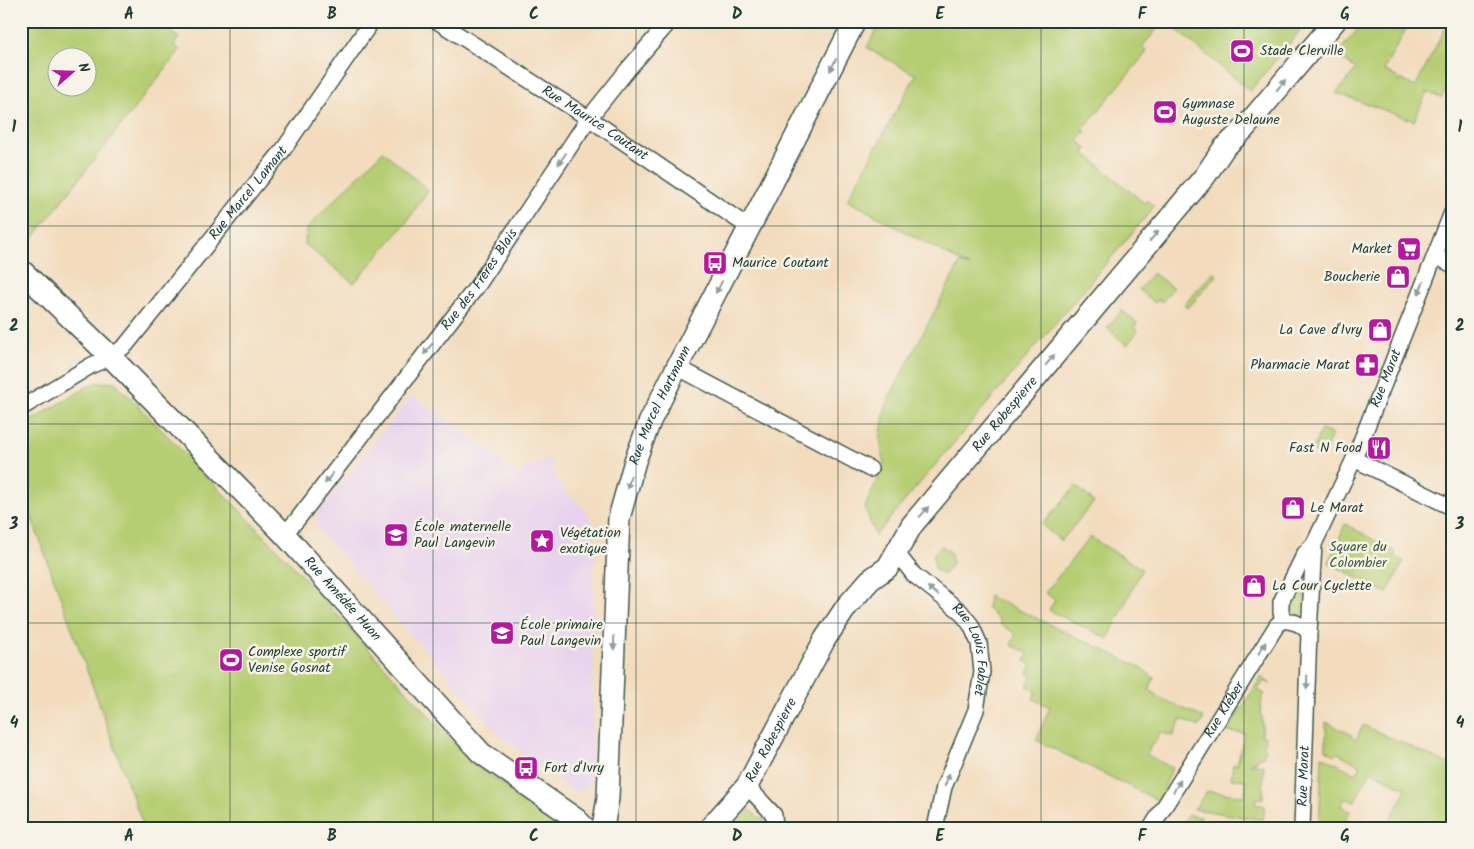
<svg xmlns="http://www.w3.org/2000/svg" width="1474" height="849" font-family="Kalam,sans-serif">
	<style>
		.built { fill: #e8d2ee }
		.green { fill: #b6ce73; stroke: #6a8654; fill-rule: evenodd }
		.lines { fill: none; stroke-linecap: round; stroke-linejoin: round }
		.street-casing { stroke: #3f5549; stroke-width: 18 }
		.secondary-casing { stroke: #3f5549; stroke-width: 24 }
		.street { stroke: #fff; stroke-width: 15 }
		.secondary { stroke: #fff; stroke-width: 21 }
		.oneway { fill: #8f9e9a }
		.grid { fill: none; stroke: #1f3d34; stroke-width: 1; stroke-opacity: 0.55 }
		.labels { text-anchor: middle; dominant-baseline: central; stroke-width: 5; stroke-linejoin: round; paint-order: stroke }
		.poi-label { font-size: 14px; fill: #1f3d34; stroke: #f7f3e8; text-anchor: start }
		.street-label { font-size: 14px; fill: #1f3d34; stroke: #f7f3e8 }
		.park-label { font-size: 14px; fill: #3d5a41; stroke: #f7f3e8 }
		.neatline { fill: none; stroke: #1f3d34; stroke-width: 2 }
		.grid-label { font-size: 16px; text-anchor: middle; font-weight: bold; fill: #1f3d34 }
	</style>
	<rect width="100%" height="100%" fill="#f7f3e8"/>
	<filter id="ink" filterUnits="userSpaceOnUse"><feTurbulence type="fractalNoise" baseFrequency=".02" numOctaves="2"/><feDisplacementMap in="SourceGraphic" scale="10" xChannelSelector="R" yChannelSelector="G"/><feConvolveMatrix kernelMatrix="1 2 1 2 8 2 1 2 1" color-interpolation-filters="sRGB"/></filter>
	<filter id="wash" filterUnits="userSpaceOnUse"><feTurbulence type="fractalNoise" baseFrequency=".0096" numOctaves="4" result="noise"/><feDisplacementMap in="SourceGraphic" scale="20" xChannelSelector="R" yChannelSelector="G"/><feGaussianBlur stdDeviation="1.12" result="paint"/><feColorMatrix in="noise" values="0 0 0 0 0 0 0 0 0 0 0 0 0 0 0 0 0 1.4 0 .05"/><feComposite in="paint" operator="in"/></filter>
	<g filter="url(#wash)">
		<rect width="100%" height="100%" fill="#f3dcbe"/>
		<path class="built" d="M 413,395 L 501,460 L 506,468 L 510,465 L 516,475 L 549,457 L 554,466 L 551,468 L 565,492 L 579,503 L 594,523 L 592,783 L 576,793 L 503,738 L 316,527 L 317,521 L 315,516 Z"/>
		<path class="green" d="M 21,21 L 176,21 L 173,25 L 175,27 L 171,32 L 179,38 L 174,45 L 180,50 L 25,248 L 21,244 ZM 58,58 L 88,58 L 88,88 L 58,88 Z
			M 880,21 L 1164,21 L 1142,47 L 1147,52 L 1083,129 L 1086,132 L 1078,141 L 1087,148 L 1084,153 L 1144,203 L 1147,200 L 1154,207 L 875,536 L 865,507 L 884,464 L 880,439 L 885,410 L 890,396 L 960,263 L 970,267 L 847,200 L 916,75 L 867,48 Z
			M 1166,21 L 1308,21 L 1250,91 Z
			M 1365,21 L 1410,21 L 1384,70 L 1398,78 L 1397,81 L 1399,82 L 1401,79 L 1415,87 L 1449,21 L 1453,21 L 1453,79 L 1441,98 L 1427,92 L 1414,121 L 1336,93 L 1356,69 L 1336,55 Z
			M 383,151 L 428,190 L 406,223 L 354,283 L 304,244 L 308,227 Z
			M 1213,272 L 1217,275 L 1189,307 L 1186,307 L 1185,304 Z
			M 1153,273 L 1173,288 L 1162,302 L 1158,299 L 1155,303 L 1139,290 Z
			M 1122,310 L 1137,323 L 1134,327 L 1138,331 L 1127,345 L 1107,328 Z
			M 115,382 L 284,556 L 472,763 L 567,828 L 144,828 L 21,488 L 21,427 L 94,383 Z
			M 1321,430 L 1332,434 L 1323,456 L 1312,451 Z
			M 1076,486 L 1094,502 L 1061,541 L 1042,525 Z
			M 1345,524 L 1396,552 L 1394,556 L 1404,561 L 1387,593 L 1329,563 Z
			M 1090,537 L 1142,569 L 1108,639 L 1049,610 L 1055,600 L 1045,593 Z
			M 942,545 L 951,553 L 952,564 L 943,575 L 935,569 L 933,555 Z
			M 1300,576 L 1305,577 L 1303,613 C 1298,618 1294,616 1288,613 L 1286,605 Z
			M 989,596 L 1142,668 L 1154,678 L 1149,690 L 1156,694 L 1156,696 L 1204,718 L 1199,727 L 1181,719 L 1173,736 L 1160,732 L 1154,744 L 1152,743 L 1147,755 L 1172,768 L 1159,801 L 1036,740 L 1050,707 L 1033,699 L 1036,690 L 1027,686 L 1032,676 L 1028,673 L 1032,665 L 1025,661 L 1028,653 L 1011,645 L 1016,634 L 1000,624 L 1000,621 L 987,608 Z
			M 1261,677 L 1271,684 L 1264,681 L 1258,690 L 1265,694 L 1262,699 L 1260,715 L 1262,716 L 1262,736 L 1265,737 L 1264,756 L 1258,758 L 1257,762 L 1251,762 L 1250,764 L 1264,765 L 1263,799 L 1256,798 L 1255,804 L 1265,806 L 1263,820 L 1194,809 L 1207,791 L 1245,796 L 1246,780 L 1231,779 L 1233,764 L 1237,764 L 1245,733 L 1227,732 Z
			M 1326,722 L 1352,735 L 1351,737 L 1356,740 L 1363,725 L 1453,766 L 1453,828 L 1386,828 L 1406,789 L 1371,771 L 1354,802 L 1346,798 L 1341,806 L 1350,811 L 1341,828 L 1319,828 L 1322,756 L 1356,774 L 1361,766 L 1338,753 L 1335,755 L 1326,750 Z
			M 749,810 L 764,821 L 764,828 L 734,828 Z
			M 1188,815 L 1201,817 L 1199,828 L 1180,828 Z"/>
	</g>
	<g filter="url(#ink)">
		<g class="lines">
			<defs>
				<g id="street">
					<path id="s1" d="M 437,21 L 599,125 L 750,228"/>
					<path d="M 1435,256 L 1453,265"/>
					<path d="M 677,367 L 870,469"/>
					<path id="s2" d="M 21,408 L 92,365 L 111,357 L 126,345 L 283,150 L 372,21"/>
					<path d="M 1354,459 L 1453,508"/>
					<path id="s3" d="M 284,534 L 297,520 L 478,285 L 589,118 L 629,68 L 670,21"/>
					<path id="s4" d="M 896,552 L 914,575 L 960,611 L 971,625 L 979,643 L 982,672 L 976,710 L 944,787 L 935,828"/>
					<path d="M 1283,620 L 1281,612 L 1281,602 L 1305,553 L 1314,544"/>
					<path d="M 747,786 L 774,815 L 775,828"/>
					<path id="s5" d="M 1151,828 L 1277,625 L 1283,620 C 1295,622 1301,623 1309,633"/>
					<path id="s6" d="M 1302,828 L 1309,633 L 1314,544 L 1354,459 L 1453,210"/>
				</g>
				<g id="secondary">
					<path id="s7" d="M 21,270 L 111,357 L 284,534 L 481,753 L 576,819 L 585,828"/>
					<path id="s8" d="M 603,828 L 608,798 L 619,518 L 635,461 L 650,421 L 677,367 L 760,207 L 855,21"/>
					<path id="s9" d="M 710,828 L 747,786 L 825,639 L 847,606 L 870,580 L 888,567 L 912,525 L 1205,176 L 1224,148 L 1243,130 L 1335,21"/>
				</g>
			</defs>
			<use href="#street" class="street-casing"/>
			<use href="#secondary" class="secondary-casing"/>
			<use href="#street" class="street"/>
			<use href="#secondary" class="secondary"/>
		</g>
		<defs><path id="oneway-solid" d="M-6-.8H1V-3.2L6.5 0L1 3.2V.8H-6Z" transform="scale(1.25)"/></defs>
		<g class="oneway">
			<use href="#oneway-solid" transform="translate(833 65) rotate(117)"/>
			<use href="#oneway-solid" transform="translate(1281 85) rotate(-50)"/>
			<use href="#oneway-solid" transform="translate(562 159) rotate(124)"/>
			<use href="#oneway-solid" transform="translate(1154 236) rotate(-50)"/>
			<use href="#oneway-solid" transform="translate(719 287) rotate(118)"/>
			<use href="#oneway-solid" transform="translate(1421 288) rotate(112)"/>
			<use href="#oneway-solid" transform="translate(428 349) rotate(128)"/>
			<use href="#oneway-solid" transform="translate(1050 360) rotate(-50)"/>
			<use href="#oneway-solid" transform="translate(329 478) rotate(128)"/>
			<use href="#oneway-solid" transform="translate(629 482) rotate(106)"/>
			<use href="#oneway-solid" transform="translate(924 512) rotate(-49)"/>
			<use href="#oneway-solid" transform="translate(933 591) rotate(-141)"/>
			<use href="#oneway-solid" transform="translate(614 643) rotate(92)"/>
			<use href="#oneway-solid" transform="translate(1262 648) rotate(-58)"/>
			<use href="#oneway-solid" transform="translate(1307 682) rotate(92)"/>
			<use href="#oneway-solid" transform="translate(947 780) rotate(-69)"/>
			<use href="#oneway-solid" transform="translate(1177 786) rotate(-58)"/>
		</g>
	</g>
	<path class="grid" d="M 230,21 L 230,828M 433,21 L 433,828M 636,21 L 636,828M 838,21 L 838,828M 1041,21 L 1041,828M 1244,21 L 1244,828M 21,226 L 1453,226M 21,424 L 1453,424M 21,623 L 1453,623"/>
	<defs>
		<symbol id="stadium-square" viewBox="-11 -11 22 22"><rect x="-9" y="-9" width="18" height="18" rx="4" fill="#b5179e" stroke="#f7f3e8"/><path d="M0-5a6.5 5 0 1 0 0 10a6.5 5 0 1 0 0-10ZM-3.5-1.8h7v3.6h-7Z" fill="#fff"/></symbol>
		<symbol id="supermarket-square" viewBox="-11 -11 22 22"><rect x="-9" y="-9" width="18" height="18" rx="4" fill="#b5179e" stroke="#f7f3e8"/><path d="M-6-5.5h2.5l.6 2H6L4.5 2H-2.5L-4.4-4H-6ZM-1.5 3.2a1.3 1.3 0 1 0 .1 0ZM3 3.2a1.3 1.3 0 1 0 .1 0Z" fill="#fff"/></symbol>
		<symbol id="bus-square" viewBox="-11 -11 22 22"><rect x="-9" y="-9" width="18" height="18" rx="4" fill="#b5179e" stroke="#f7f3e8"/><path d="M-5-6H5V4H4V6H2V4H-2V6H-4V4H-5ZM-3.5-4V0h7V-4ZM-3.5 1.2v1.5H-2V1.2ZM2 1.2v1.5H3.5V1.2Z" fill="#fff"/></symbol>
		<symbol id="shop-square" viewBox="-11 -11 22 22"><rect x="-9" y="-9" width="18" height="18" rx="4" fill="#b5179e" stroke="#f7f3e8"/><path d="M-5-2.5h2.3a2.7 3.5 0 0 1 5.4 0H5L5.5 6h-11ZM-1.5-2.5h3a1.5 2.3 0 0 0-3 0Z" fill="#fff"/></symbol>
		<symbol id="pharmacy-square" viewBox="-11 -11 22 22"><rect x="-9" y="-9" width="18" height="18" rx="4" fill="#b5179e" stroke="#f7f3e8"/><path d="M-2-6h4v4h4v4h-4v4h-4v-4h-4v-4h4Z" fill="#fff"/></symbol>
		<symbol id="restaurant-square" viewBox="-11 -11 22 22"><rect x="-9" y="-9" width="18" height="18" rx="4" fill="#b5179e" stroke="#f7f3e8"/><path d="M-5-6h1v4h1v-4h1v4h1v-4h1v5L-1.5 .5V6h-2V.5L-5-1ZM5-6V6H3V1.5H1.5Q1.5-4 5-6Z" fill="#fff"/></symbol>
		<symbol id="school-square" viewBox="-11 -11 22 22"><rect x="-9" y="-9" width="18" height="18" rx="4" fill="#b5179e" stroke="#f7f3e8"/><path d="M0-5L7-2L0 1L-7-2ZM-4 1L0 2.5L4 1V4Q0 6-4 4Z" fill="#fff"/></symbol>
		<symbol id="sight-square" viewBox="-11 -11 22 22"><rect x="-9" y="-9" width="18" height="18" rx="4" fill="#b5179e" stroke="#f7f3e8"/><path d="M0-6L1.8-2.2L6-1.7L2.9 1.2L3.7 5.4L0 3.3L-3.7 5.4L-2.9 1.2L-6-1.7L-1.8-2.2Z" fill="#fff"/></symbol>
	</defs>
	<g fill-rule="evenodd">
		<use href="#stadium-square" x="1228" y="37" width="28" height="28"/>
		<use href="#stadium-square" x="1151" y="98" width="28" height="28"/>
		<use href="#supermarket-square" x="1395" y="235" width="28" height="28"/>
		<use href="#bus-square" x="701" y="249" width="28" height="28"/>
		<use href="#shop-square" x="1384" y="263" width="28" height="28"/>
		<use href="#shop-square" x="1366" y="316" width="28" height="28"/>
		<use href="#pharmacy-square" x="1353" y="351" width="28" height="28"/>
		<use href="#restaurant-square" x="1365" y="434" width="28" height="28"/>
		<use href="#shop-square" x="1279" y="494" width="28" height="28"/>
		<use href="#school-square" x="382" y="521" width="28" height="28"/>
		<use href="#sight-square" x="528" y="527" width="28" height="28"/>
		<use href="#shop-square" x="1240" y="572" width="28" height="28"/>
		<use href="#school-square" x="488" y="619" width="28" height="28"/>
		<use href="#stadium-square" x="217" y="646" width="28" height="28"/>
		<use href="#bus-square" x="512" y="754" width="28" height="28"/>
	</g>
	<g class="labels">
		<g class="poi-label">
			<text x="1260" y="51">Stade Clerville</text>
			<text x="1182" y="104">Gymnase<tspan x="1182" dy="16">Auguste Delaune</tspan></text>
			<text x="1392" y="249" text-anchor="end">Market</text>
			<text x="732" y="263">Maurice Coutant</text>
			<text x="1380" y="277" text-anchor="end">Boucherie</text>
			<text x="1362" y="330" text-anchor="end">La Cave d'Ivry</text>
			<text x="1350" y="365" text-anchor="end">Pharmacie Marat</text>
			<text x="1362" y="448" text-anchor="end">Fast N Food</text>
			<text x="1310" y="508">Le Marat</text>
			<text x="414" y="527">École maternelle<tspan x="414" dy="16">Paul Langevin</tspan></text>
			<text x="560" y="533">Végétation<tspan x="560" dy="16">exotique</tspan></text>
			<text x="1272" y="586">La Cour Cyclette</text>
			<text x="520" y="625">École primaire<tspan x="520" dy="16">Paul Langevin</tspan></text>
			<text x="248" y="652">Complexe sportif<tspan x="248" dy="16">Venise Gosnat</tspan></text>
			<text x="544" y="768">Fort d'Ivry</text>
		</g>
		<g class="street-label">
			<text stroke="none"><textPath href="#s1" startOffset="188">Rue Maurice Coutant</textPath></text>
			<text stroke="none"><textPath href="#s2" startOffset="318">Rue Marcel Lamant</textPath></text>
			<text stroke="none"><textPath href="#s3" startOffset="321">Rue des Frères Blais</textPath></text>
			<text stroke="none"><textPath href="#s6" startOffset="465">Rue Marat</textPath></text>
			<text stroke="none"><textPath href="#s8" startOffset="431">Rue Marcel Hartmann</textPath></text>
			<text stroke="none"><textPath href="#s9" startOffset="512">Rue Robespierre</textPath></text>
			<text stroke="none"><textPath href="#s7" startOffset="460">Rue Amédée Huon</textPath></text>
			<text stroke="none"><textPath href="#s4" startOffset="129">Rue Louis Fablet</textPath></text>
			<text stroke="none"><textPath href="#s5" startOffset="139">Rue Kléber</textPath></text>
			<text stroke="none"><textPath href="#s9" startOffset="108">Rue Robespierre</textPath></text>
			<text stroke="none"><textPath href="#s6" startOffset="52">Rue Marat</textPath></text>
		</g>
		<g class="park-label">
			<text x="1358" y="547">Square du<tspan x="1358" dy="16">Colombier</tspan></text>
		</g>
	</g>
	<rect width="1474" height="849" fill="none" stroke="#f7f3e8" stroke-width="55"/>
	<g transform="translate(72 72) rotate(70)"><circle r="24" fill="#f7f3e8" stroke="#a1aaa0"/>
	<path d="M0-4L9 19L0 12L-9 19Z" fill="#b5179e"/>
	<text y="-8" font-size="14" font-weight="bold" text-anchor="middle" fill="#1f3d34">N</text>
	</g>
	<rect x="28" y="28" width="1418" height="794" class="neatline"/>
	<g class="grid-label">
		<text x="129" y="19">A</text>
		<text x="332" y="19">B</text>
		<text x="534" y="19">C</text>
		<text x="737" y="19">D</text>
		<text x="940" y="19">E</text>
		<text x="1142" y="19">F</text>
		<text x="1345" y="19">G</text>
		<text x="14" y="132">1</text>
		<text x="1460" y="132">1</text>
		<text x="14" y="331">2</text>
		<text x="1460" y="331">2</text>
		<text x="14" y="529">3</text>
		<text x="1460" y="529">3</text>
		<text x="14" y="728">4</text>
		<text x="1460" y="728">4</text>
		<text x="129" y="841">A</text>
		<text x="332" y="841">B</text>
		<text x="534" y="841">C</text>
		<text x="737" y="841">D</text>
		<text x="940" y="841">E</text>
		<text x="1142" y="841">F</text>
		<text x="1345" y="841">G</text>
	</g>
</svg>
